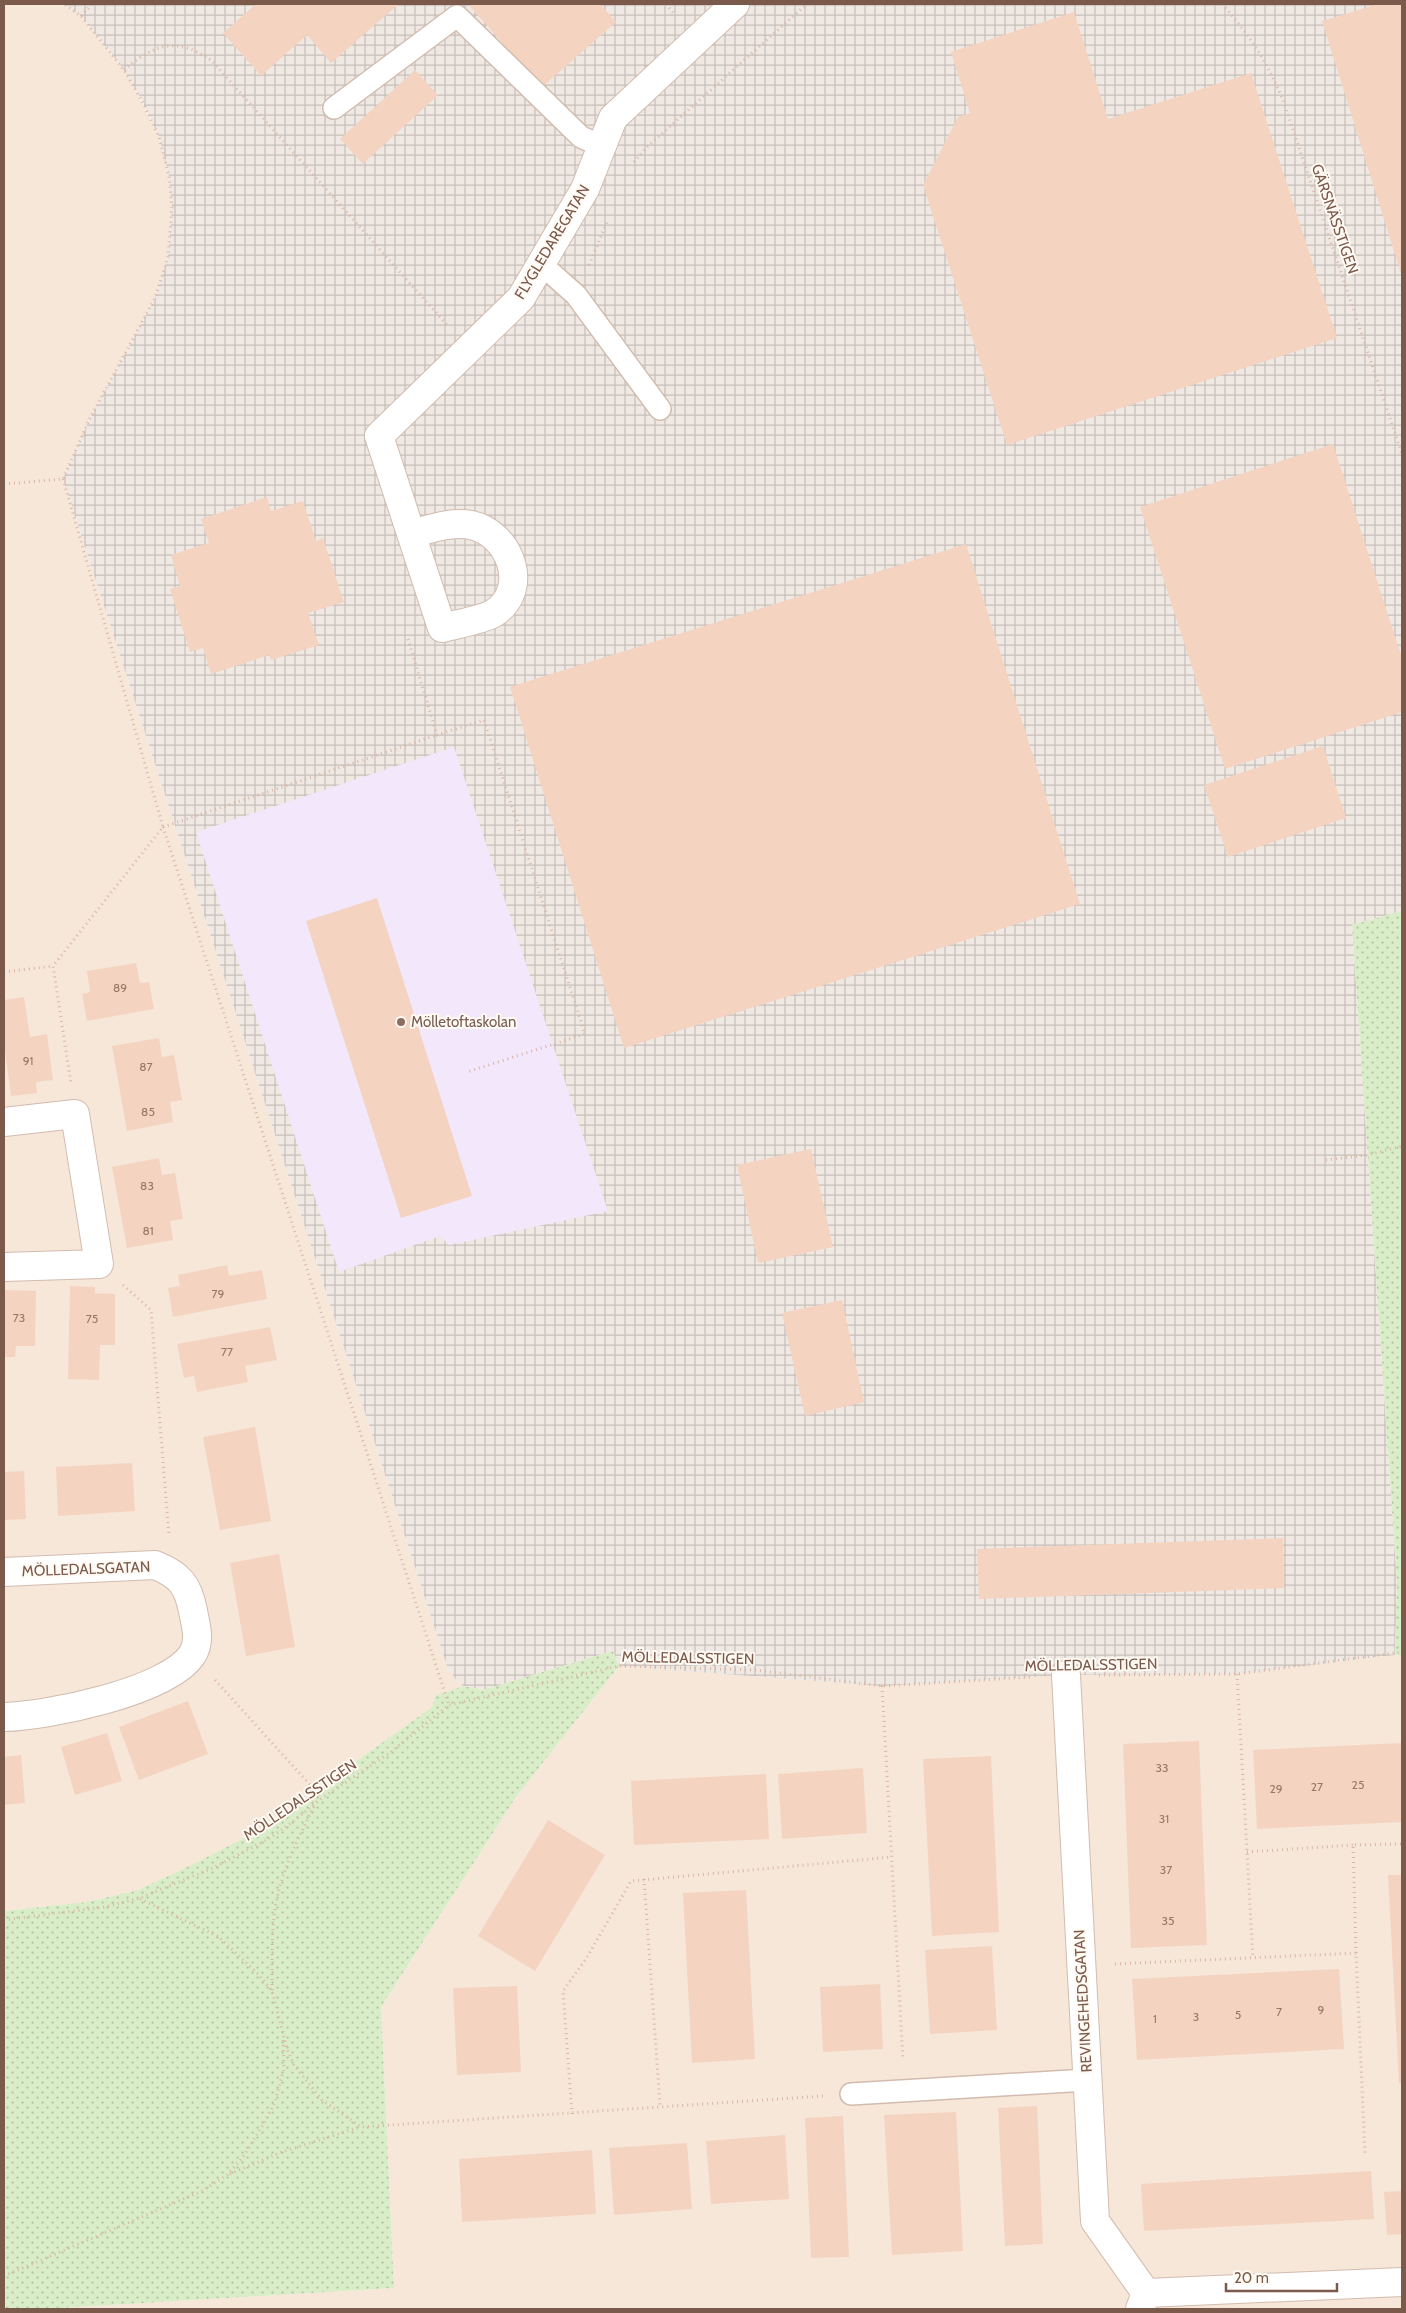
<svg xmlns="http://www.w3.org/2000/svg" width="1406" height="2313" font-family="Cabin,sans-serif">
  <defs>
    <pattern id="industrial-grid" width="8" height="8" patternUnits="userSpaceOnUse" patternTransform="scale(1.25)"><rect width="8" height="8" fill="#efe8e3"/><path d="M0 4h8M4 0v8" fill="none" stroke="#c7bfba"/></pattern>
    <pattern id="park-dots" width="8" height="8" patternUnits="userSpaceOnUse" patternTransform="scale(1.25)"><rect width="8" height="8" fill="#d9edc8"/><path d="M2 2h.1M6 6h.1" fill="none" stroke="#b5c3a4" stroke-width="1.8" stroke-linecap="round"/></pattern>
  </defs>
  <rect width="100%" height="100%" fill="#fef5eb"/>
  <path fill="#f6e7d9" d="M4,4H64L81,16L127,74L159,137L169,176L172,207L168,257L155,298L89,420L63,479L447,1666L456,1680L463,1686L435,1696L432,1707L306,1797L274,1823L181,1870L138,1890L87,1902L4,1911Z
    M1395,1655L1402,1656V2309H45L394,2288L381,2007L516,1797L619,1666L1066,1675L1237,1674Z"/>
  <path fill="url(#industrial-grid)" d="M64,4H1402V911L1352,925L1397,1582L1395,1655L1237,1674L1066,1675L882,1686L619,1666L613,1651L483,1690L463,1686L456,1680L447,1666L63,479L89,420L155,298L168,257L172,207L169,176L159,137L143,103L124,70L81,16Z"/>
  <path fill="#f2e7fb" d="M454,747L608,1211L449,1245L440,1236L339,1272L196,832Z"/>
  <path fill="url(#park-dots)" d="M1402,911V1656L1395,1655L1397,1582L1352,925Z
    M613,1651L619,1666L516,1797L381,2007L394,2288L45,2309H4V1911L87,1902L138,1890L181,1870L274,1823L306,1797L432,1707L435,1696L463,1686L483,1690Z"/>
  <path fill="#f5d3c1" d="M256,4H399L331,63L307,35L261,76L223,33Z
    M468,4H600L616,22L541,88Z
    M1372,4H1402V277L1322,21L1372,6Z
    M1074,12L1108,119L1251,73L1337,338L1007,445L923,185L958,117L970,113L951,52Z
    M415,70L438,95L363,164L340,139Z
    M1333,444L1402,658V712L1225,769L1140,507Z
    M267,497L271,511L303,501L316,541L323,538L344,602L308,613L319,645L271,660L269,655L211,674L203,648L190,652L170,589L180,586L171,555L209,543L201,519Z
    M966,544L1080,904L624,1048L510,687Z
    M1323,746L1346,818L1228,857L1204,785Z
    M377,898L472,1196L401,1218L306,921Z
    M136,963L140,983L149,982L154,1009L87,1021L82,994L90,992L87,971Z
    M24,997L30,1037L47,1034L53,1080L36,1082L37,1093L11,1096L4,1043V1000Z
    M159,1038L162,1057L174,1055L182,1100L170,1102L173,1122L127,1131L112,1046Z
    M811,1149L833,1247L758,1263L737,1165Z
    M159,1158L162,1175L175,1173L183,1219L170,1221L173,1240L127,1248L112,1167Z
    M227,1265L229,1276L262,1270L267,1299L173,1317L168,1288L180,1286L178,1275Z
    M70,1286L95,1287V1293L115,1294V1345H100L99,1380L68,1379Z
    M4,1290L36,1291L35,1346H16L15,1357H4Z
    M842,1300L864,1402L805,1416L782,1313Z
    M270,1327L277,1360L245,1366L248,1382L197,1392L194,1376L184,1378L177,1344Z
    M255,1427L271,1521L220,1530L203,1437Z
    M132,1463L135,1511L58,1516L56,1467Z
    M24,1471L26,1519L4,1520V1472Z
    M1283,1538L1284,1588L979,1599L977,1549Z
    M279,1554L295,1647L246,1656L230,1563Z
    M188,1701L208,1754L139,1780L119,1727Z
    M107,1733L122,1781L75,1795L61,1747Z
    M1199,1741L1207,1945L1131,1948L1123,1744Z
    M1402,1743V1822L1257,1829L1253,1750Z
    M21,1755L25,1803L4,1805V1757Z
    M991,1756L999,1932L932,1936L923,1759Z
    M863,1768L867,1833L782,1839L778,1774Z
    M766,1774L769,1839L634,1845L631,1781Z
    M548,1820L605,1855L535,1971L478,1936Z
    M1388,1875H1402V2083H1399Z
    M746,1890L755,2059L692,2063L683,1893Z
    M992,1946L997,2030L930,2034L925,1950Z
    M1339,1969L1344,2049L1137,2060L1132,1979Z
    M880,1984L883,2049L823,2052L820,1987Z
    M517,1986L521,2072L457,2075L453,1988Z
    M1037,2106L1043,2244L1005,2246L998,2108Z
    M956,2112L963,2251L892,2255L884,2115Z
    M843,2116L849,2257L811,2258L805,2118Z
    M785,2135L789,2199L711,2204L706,2141Z
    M687,2143L692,2209L614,2215L609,2148Z
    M592,2150L596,2214L462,2222L459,2159Z
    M1371,2171L1374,2219L1144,2231L1141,2184Z
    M1402,2191V2234L1387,2235L1384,2192Z"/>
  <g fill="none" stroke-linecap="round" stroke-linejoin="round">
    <g stroke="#d2bcaf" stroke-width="24">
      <path id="service" d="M334,108L457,16L581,137L602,146
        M541,264L576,295L660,409
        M851,2094L1087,2080"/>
    </g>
    <g stroke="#d2bcaf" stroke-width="30">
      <path id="minor" d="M411,534C430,529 452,521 471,525C510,533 531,589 494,613C483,620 456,624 442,628L379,436L521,298L585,189L613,118L735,4
        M4,1122L75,1114L99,1264L4,1267
        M4,1572L155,1565C180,1575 188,1585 193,1611C196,1627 201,1641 192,1655C167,1692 47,1716 4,1717
        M1066,1675L1095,2221L1146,2293L1140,2309
        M1146,2293L1402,2282"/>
    </g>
    <path stroke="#dbb6a3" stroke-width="3" stroke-dasharray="1 4" stroke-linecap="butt" d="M666,4L675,15
      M1222,4C1249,34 1267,62 1283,100L1402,454
      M81,16L92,4
      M124,70C154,44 177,36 212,61L447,325
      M634,162L647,147L807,4
      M589,265L607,222
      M63,479L163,827L53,966L71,1083
      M4,484L63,479L89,420L155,298L168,257L172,207L169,176L159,137L143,103L124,70L81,16L64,4
      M408,639L437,735L484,720L585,1034L467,1072
      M163,827L449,1705
      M163,827L437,735
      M4,972L53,966
      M1326,1160L1367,1155L1402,1146
      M123,1285L151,1310L169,1536
      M1237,1674L1253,1958
      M1099,1675L1237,1674L1402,1652
      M215,1680L322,1798
      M882,1686L903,2060
      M1247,1852L1353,1845
      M644,1879L660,2105
      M140,1899L219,1937L259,1975L272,1991L287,2049L294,2065L322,2100L361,2127L823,2096
      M4,1920L105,1907L140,1898L213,1868L270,1838L291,1823L322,1798L391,1752L449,1705L619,1666L755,1670L882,1686L1032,1677
      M1356,1953L1353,1845L1402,1844
      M1115,1964L1356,1953L1365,2154
      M272,1990C272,1959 271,1928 277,1898C284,1866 300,1835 314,1806
      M572,2114L563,1991L586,1959L631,1881L892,1857
      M230,2174L282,2152L360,2127
      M4,2276L202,2191L227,2175L243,2157L264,2123L275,2102L284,2068L283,2039"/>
    <use href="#service" stroke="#fff" stroke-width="21"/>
    <use href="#minor" stroke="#fff" stroke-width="28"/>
  </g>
  <circle fill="#8d6e63" stroke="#fffaf3" stroke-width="2" cx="401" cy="1022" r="5"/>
  <g text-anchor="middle" stroke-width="4" stroke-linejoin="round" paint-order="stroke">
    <g font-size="12" fill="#9a7868">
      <text x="120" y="992">89</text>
      <text x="28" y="1065">91</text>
      <text x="146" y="1071">87</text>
      <text x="148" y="1116">85</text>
      <text x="147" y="1190">83</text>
      <text x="148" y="1235">81</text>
      <text x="218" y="1298">79</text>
      <text x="19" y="1322">73</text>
      <text x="92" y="1323">75</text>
      <text x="227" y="1356">77</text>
      <text x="1162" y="1772">33</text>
      <text x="1358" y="1789">25</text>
      <text x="1317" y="1791">27</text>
      <text x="1276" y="1793">29</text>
      <text x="1164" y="1823">31</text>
      <text x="1166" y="1874">37</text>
      <text x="1168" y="1925">35</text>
      <text x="1321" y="2014">9</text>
      <text x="1279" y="2016">7</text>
      <text x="1238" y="2019">5</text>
      <text x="1196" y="2021">3</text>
      <text x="1155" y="2023">1</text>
    </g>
    <g font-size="15" fill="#7c5a4b" stroke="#fffaf3">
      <text transform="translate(1335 219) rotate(71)" y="5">GÄRSNÄSSTIGEN</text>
      <text transform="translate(552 242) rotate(-59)" y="5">FLYGLEDAREGATAN</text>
      <text transform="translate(86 1569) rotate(-2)" y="5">MÖLLEDALSGATAN</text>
      <text transform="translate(688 1658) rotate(1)" y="5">MÖLLEDALSSTIGEN</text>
      <text transform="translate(1091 1665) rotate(-1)" y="5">MÖLLEDALSSTIGEN</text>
      <text transform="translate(300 1800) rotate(-34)" y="5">MÖLLEDALSSTIGEN</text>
      <text transform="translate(1083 2001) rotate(-93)" y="5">REVINGEHEDSGATAN</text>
    </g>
    <g font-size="15" fill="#785e54" stroke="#fffaf3" text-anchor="start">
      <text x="411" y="1027">Mölletoftaskolan</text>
    </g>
  </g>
  <rect width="1406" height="2313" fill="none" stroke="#7c5a4b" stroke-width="10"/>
  <path d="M1226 2283v8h111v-8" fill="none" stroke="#7c5a4b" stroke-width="2.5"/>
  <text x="1234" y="2283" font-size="15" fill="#7c5a4b" stroke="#fffaf3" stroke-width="4" paint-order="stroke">20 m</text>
</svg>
